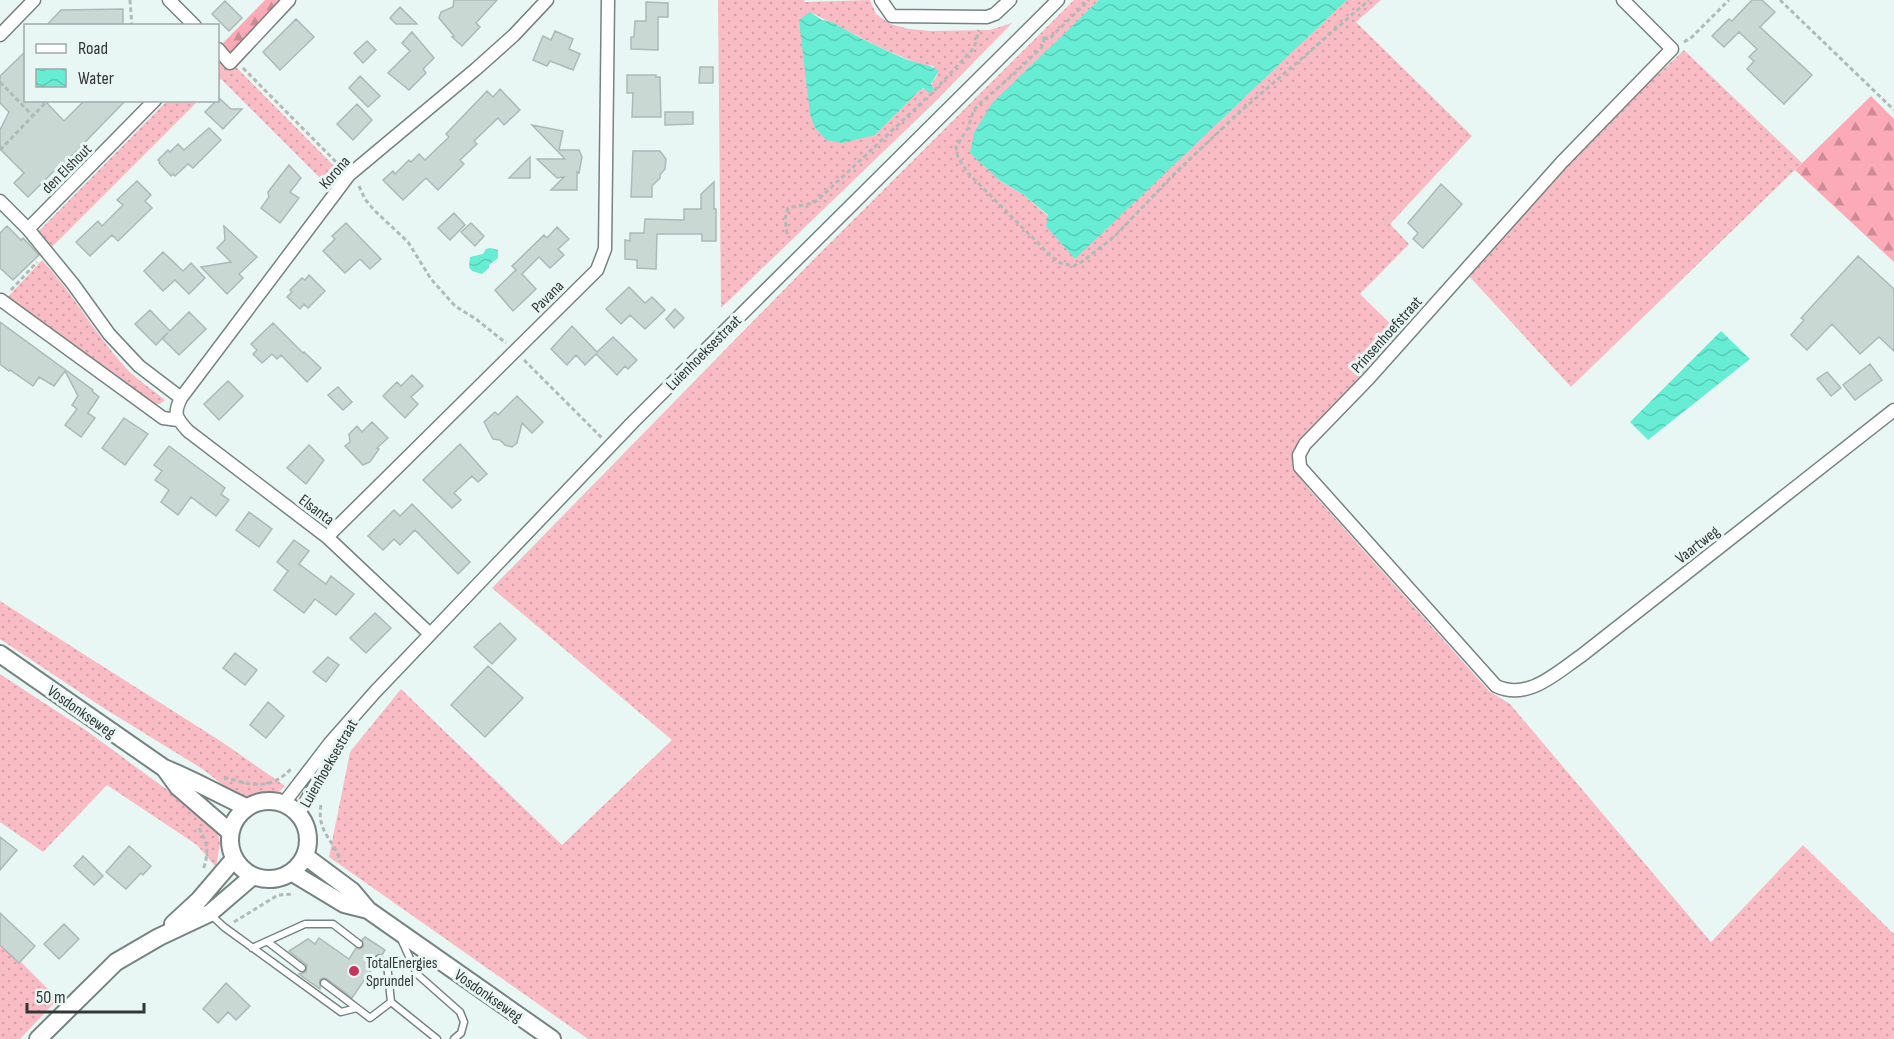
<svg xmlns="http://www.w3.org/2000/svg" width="1894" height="1039" font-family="'Sofia Sans Condensed',sans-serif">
  <defs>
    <pattern id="grass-dots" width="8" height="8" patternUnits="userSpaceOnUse" patternTransform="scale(1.5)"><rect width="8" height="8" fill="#f9bcc5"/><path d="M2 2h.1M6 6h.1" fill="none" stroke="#d6a2aa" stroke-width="1.8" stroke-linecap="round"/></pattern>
    <pattern id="forest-firs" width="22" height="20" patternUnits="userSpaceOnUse" patternTransform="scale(1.5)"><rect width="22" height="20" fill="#fdaab7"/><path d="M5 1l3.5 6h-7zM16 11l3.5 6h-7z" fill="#cd8b96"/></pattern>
    <pattern id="water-waves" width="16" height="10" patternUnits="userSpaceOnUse" patternTransform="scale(1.5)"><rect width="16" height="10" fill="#66edd4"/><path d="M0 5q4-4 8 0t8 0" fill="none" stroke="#59ccb7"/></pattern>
  </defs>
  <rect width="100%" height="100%" fill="#e9f7f4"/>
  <path fill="url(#grass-dots)" fill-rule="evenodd" d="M718,0H804L805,2L870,0L876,14L890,24L909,29L931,31L990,30L1012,23L936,101L721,308ZM810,12L879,47L921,65L933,66L938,74L931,85L919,91L875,135Z
    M1074,0H1099L993,103L999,180L1024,195L1048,216L1075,258L1347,0H1381L1356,22L1472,136L1390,224L1409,244L1360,294L1402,335L1294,452L1292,467L1308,488L1489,691L1510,704L1711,942L1803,845L1894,934V1039H588L329,857L350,752L401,689L562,845L672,740L492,588L815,258Z
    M1684,50L1802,163L1571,387L1468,275L1538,195L1635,96Z
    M218,58L229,70L234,65L339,171L327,185L221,79L218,82Z
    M167,101H198L51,248L38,232Z
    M42,260C73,293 94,333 125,367C136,379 152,389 165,400L160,404H153L8,297Z
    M0,601L222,742L285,786L278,793L239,798L204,770L102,707L0,639Z
    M0,674L87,731L185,803L216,822L220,844L216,867L197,845L107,785L43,852L0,822Z
    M0,941L58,999L20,1039H0Z"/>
  <path fill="url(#forest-firs)" d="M265,0H281L232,53L222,44Z
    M1871,96L1894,119V262L1795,170Z"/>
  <path fill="url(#water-waves)" d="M1099,0H1347L1075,259L1046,226L1048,215L1024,195L999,180L970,153L974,133L992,103Z
    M810,12L822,20L832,22C857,37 882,49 908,60C919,64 930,64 939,71L931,84L934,90L929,93L924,88L919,91L875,135L842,143L826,140L814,126L810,114L799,20Z
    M490,248L498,250V258L489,265V268L482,274L472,271L469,267L470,257L483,254L486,249Z
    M1721,331L1750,359L1648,440L1630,422Z"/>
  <path fill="#cad8d4" stroke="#acb9b6" stroke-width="1.5" d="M454,0H497L476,23L480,27L462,46L452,37L454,36L439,18L441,12L453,7Z
    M1752,0H1762L1775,12L1760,27L1812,75L1784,104L1747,69L1754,61L1749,57L1757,49L1739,32L1724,47L1712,36L1729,19L1732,21Z
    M225,1L242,18L229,31L212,14Z
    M646,2L668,3V17H658V50L631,49V37H634L635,21H646Z
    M400,7L417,24H396L390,18Z
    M123,9V26H46L61,10Z
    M296,19L314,37L280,70L263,52Z
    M555,31L573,39L569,49L580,54L573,70L550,61L547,66L533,60L543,36L551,40Z
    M412,32L434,58L423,69L426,73L409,90L388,73L410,51L402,43Z
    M367,41L376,50L363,63L354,53Z
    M26,51V100H44L64,121L85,100H126L56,172L55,170L28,197L14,183L24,173L0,149V130L9,112L0,103V76Z
    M700,67H713V83H699Z
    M627,75H656V77H660L661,117H632L633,93H627Z
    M360,76L380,96L368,107L349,88Z
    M500,89L520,110L504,125L498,118L474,141L477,144L460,160L464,164L438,190L426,178L403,200L383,180L393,171L395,174L409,160L411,162L419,154L425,160L449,137L446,134L487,91L493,97Z
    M219,98L231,109H242L223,129L205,112Z
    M357,104L372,120L353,140L337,124Z
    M665,112H693V124L665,125Z
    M532,125L563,131L559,150H579L582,157L579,173L577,172V190H551L564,177L557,178L537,159H565Z
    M209,128L221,140L193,168L188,164L175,176L173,174L171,176L159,163L160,162L158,160L168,150L170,152L178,144L184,150Z
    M633,151H660L666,159L665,169L660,175V178L652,186V197H631Z
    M530,157V178H509Z
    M289,165L301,178L290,192L299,198L280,223L261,208L269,197L268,192Z
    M137,181L151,195L145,201L152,208L118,241L112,235L90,256L76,242L98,221L102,226L123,205L117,200Z
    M714,182V209H716V241H702V234H657L656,269L637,268V260L625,259V240L630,241V233H644L645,219L684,220V209H701V194Z
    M1441,184L1462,204L1423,248L1413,239L1418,233L1408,223Z
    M454,213L465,225L450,240L438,228Z
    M346,223L381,259L370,269L360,259L345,273L323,251L335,239L332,236Z
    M471,223L484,236L475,246L461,232Z
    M7,226L21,240L23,238L39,255L13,280L0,268V233Z
    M224,226L257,257L239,274L243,278L227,294L201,267L231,262L217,248L225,240Z
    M557,227L569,239L558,249L564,255L550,268L539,257L522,274L536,289L513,311L495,290L516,270L512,266L544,235L547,238Z
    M163,252L183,271L191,263L205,278L189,294L175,280L163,291L144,271Z
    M1858,256L1894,289V351L1879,337L1860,354L1832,324L1807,350L1791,335L1804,320L1801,318Z
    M309,275L325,291L308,308L304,304L300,309L287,297L292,292L290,290L302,278L305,280Z
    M629,287L645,303L652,297L665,310L645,329L630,315L621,324L606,309Z
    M675,309L684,318L674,328L666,319Z
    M150,310L170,331L189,312L206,329L179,355L162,338L168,333L156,345L135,324Z
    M0,322L93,390L92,391L99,397L88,413L95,418L81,437L65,425L77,409L72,405L78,396L65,371L54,386L39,377L33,386L10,370L9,371L0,364Z
    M273,323L303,353L304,352L321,368L307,382L281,355L277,359L272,354L262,363L253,354L257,350L251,344Z
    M572,326L597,352L613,337L637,360L628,369L625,366L617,375L596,354L585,365L576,355L567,365L551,349Z
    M1870,364L1882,380L1855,400L1843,385Z
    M1827,372L1841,388L1831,396L1817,379Z
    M412,375L423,386L411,397L418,404L405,418L383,396L397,382L401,386Z
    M228,381L243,396L219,420L204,404Z
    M338,387L352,402L343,410L328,395Z
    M517,396L543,422L532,433L522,423L517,443L512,447L505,445L500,440L493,439L484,422L495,412L498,415Z
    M124,418L148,434L125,465L102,448Z
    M372,422L388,438L377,448L379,449L370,462L363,465L345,446L350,442L349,434L357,426L362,432Z
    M460,444L487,474L478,482L472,476L454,493L461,500L452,508L423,480Z
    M309,445L324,460L306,484L287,468Z
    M169,446L225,488L221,494L229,500L216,516L191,497L178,515L161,502L169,490L155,480L162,471L154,465Z
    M412,504L470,562L458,574L415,530L400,545L394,539L383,550L368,536L394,510L400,516Z
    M249,512L272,529L259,547L236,530Z
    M294,540L309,551L299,564L326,584L331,576L354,594L336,615L315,599L304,613L274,590L288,571L277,562Z
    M375,613L391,628L366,653L350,638Z
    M500,623L516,639L492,664L474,647Z
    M235,653L257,670L245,685L223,668Z
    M328,657L339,665L326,682L313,672Z
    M488,666L523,698L485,737L451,705Z
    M268,702L284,716L266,738L250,725Z
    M0,837L17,850L0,870Z
    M129,846L151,866L143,875L141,873L126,889L106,872Z
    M83,856L103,876L94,885L74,866Z
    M0,913L35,946L19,963L0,945Z
    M64,924L79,939L59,959L44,944Z
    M365,937L385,950L382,955L375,956L374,959L376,963L352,998L327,979L323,978L320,980V989L299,974L306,972L307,965L289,951L308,939L315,944L319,938L349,959L356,948L360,949L363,947L362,940Z
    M226,983L250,1006L236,1020L228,1012L218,1023L203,1009Z"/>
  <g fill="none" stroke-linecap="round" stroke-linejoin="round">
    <g stroke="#768380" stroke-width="9">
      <path id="lane" d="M211,915L224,927L341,1012L357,1008L370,1018L391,1002
        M401,939L417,974L460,1012L464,1022L461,1033L454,1039
        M268,942L302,968
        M252,948L305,924H333L359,944
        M379,959L387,964L391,1002L437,1039
        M324,983L357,1008"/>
    </g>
    <g stroke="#768380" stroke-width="15">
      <path id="street" d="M169,0L195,26
        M881,0L892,16L987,17L995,14L1010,0
        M1623,0L1672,49L1562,162L1369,378L1305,444L1299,455L1300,467L1496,686C1528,701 1556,673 1581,656L1894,410
        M0,35L34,0
        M218,49L230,63L289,0
        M0,201L28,229L155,100
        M28,229L73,284L109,334L139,366L181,398
        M1,300L163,418L178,420
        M327,537L597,270L605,249L608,0
        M430,634L327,537L188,431C176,418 173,414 181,398L349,175L476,69L514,35L547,0
        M284,803L330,743L375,692L634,421L1058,0
        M299,813L347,732"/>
    </g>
    <g stroke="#768380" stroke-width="20">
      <path id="secondary" d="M0,654L164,768C192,779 218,794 246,807
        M165,769L178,787L230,832
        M230 840a39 39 0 1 1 78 0a39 39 0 1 1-78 0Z
        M305,856L352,891L368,910L552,1039
        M291,872L344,904L368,910
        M173,924L199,900L234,859
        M38,1039L116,962L159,937L210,913L253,876"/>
    </g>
    <path stroke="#b0bbb8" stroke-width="3" stroke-dasharray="4.5 3" stroke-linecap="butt" d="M130,0L132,26
      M1780,0L1894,110
      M1043,38L1044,42L1042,47L1016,72L978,105L973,112L968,128L956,147L958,158L969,174L1051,256L1060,263L1074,266L1083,261L1115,236L1178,170L1241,111L1369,0
      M1043,38H1050L1089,0
      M1684,42L1692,37L1729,0
      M243,68L340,166
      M0,82L33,116
      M0,150L48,100
      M359,186L365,199L374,210L408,242L431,279L455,306L476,319L506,343
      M787,234L785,219L788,208C801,204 811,207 821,197L932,93L974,48L979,30
      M11,290L37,262
      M524,360L602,438
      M224,779L227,778C254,786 271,790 292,768
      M321,805C316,833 336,841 340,862
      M199,828C208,843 209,853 203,870
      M234,922L278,895L294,894"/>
    <use href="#lane" stroke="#fff" stroke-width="6"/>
    <use href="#street" stroke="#fff" stroke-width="12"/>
    <use href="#secondary" stroke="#fff" stroke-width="16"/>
  </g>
  <circle fill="#c5365e" stroke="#e9f7f4" stroke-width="2" cx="354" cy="971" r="6"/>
  <g text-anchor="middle" stroke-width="6" stroke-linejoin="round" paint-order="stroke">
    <g font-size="16" fill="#323736" stroke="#e9f7f4">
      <text transform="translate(66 168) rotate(-45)" y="6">den Elshout</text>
      <text transform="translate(334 172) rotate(-49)" y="6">Korona</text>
      <text transform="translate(547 296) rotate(-45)" y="6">Pavana</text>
      <text transform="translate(1386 334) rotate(-48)" y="6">Prinsenhoefstraat</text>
      <text transform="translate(703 352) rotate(-45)" y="6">Luienhoeksestraat</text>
      <text transform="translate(317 509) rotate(37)" y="6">Elsanta</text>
      <text transform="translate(1697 544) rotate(-38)" y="6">Vaartweg</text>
      <text transform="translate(82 711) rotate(35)" y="6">Vosdonkseweg</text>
      <text transform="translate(328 763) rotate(-60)" y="6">Luienhoeksestraat</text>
      <text transform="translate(489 995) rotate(35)" y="6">Vosdonkseweg</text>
    </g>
    <g font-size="16" fill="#323736" stroke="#e9f7f4" text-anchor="start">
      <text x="366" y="968">TotalEnergies<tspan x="366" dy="18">Sprundel</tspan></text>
    </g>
  </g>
  <rect x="24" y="24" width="195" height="78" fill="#e9f7f4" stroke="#a0aaa8" stroke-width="1.5"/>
  <rect x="36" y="44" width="30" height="9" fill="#ffffff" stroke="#a0aaa8" stroke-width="1.5"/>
  <text x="78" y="54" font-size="18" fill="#323736">Road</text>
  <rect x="36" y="69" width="30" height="18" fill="url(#water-waves)" stroke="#a0aaa8" stroke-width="1.5"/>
  <text x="78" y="84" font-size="18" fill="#323736">Water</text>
  <path d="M27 1003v9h117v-9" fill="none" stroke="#323736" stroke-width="3"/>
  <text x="36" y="1003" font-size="18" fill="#323736" stroke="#e9f7f4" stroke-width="4.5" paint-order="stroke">50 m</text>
</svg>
